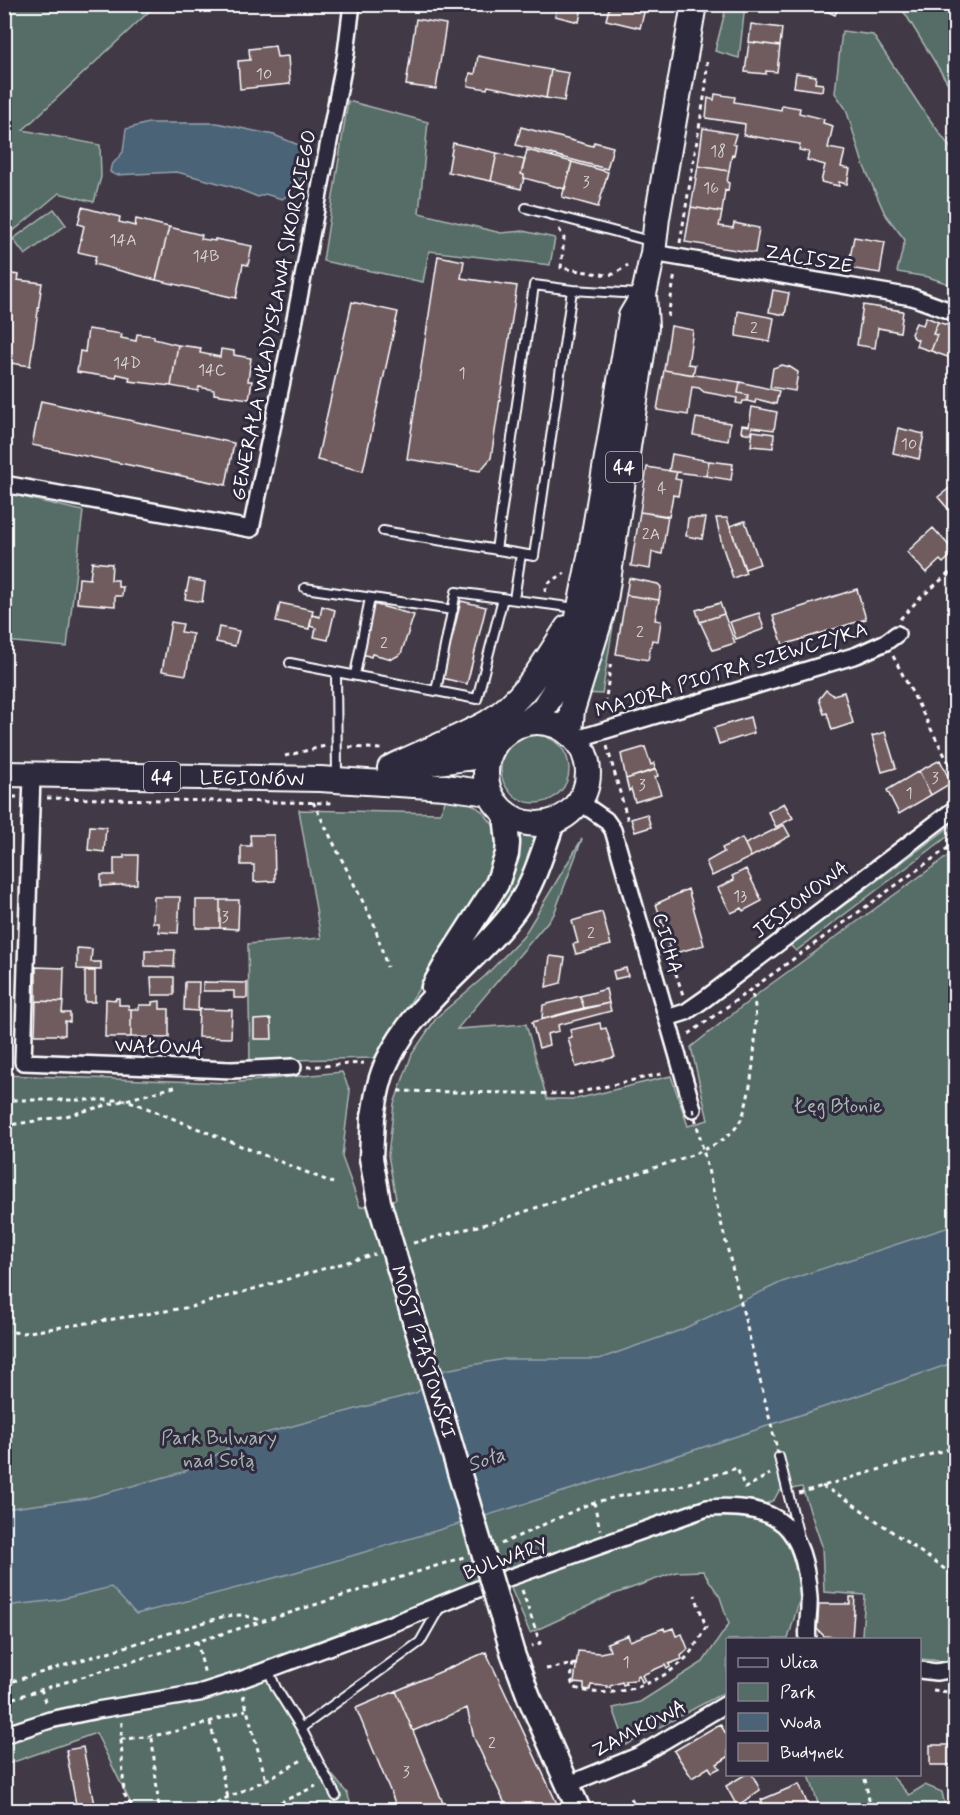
<svg xmlns="http://www.w3.org/2000/svg" width="960" height="1815" font-family="Mynerve,sans-serif">
  <rect width="100%" height="100%" fill="#423947"/>
  <filter id="ink" filterUnits="userSpaceOnUse"><feTurbulence type="fractalNoise" baseFrequency=".0167" numOctaves="2"/><feDisplacementMap in="SourceGraphic" scale="12" xChannelSelector="R" yChannelSelector="G"/><feConvolveMatrix kernelMatrix="1 2 1 2 8 2 1 2 1" color-interpolation-filters="sRGB"/></filter>
  <g filter="url(#ink)">
    <path fill="#566c66" stroke="#aab6b2" stroke-width="1.5" d="M5,4L156,5L23,130L100,145L101,177L94,202L59,193L5,238Z
      M727,4L745,5L739,58L715,51Z
      M898,5H955V95L906,15Z
      M842,31L873,35L920,106L955,154V286L928,277L897,272L905,240L885,214L863,164L846,109L835,93Z
      M348,101L428,122L419,213L501,233L523,231L555,238L550,265L429,251L423,282L323,261Z
      M54,209L66,225L25,255L13,239Z
      M5,493L83,511L67,647L5,641Z
      M621,576L602,694L584,693L615,580Z
      M501 769a34 34 0 1 1 68 0a34 34 0 1 1-68 0Z
      M447,797L465,799L483,812L494,826L499,850L492,876L374,1058L250,1061L248,944L321,938L299,810L440,813Z
      M955,823V831L796,951L790,945Z
      M516,833L543,835L525,881L460,963Z
      M582,839L554,914L457,1029L526,1024L547,1099H576L671,1076L688,1126L708,1120L691,1047L764,989L955,851V1659L943,1661L920,1659V1640L882,1639L862,1635L865,1595L824,1592L822,1546L802,1487L779,1491L774,1500L766,1504L754,1500L708,1499L268,1659V1669L315,1754L347,1793L353,1810H134L96,1733L5,1765L4,1075L229,1083L342,1072L350,1091L342,1157L360,1207L396,1199L388,1155L394,1104L412,1054L437,1017L485,976L523,937Z
      M712,1516L758,1519L779,1532L793,1551L801,1595L788,1639L728,1640L727,1691L626,1745L613,1708L640,1702L703,1662L729,1624L720,1597L703,1571L676,1572L612,1595L530,1633L510,1586Z
      M809,1775H891L909,1795L925,1785L942,1792L946,1810H869L867,1806L852,1810H820Z"/>
    <path fill="#4c6377" stroke="#94a1ad" stroke-width="1.5" d="M148,123H217L274,135L306,148L301,181L294,178L288,195L282,199L265,194L258,197L233,187L177,172L115,175L110,172L111,166L123,152L126,129Z
      M955,1225V1362C747,1435 537,1502 324,1564C262,1582 199,1598 136,1614L111,1587L58,1600L5,1606L4,1509L88,1498L183,1472L251,1437L416,1393L445,1370L504,1359H599L681,1330L782,1282Z"/>
    <path fill="#705b5f" stroke="#fff" stroke-width="1.5" d="M558,4L582,7L579,22L555,16Z
      M610,4H625L645,9L640,28L606,20Z
      M822,4H840L835,15L820,8Z
      M416,19L446,24L436,89L406,85Z
      M751,24L782,28L780,46L749,42Z
      M749,42L780,46L777,72L766,71V74L745,72Z
      M275,46L277,57L288,56L290,84L240,89L238,61L250,60L249,49Z
      M478,56L551,70L546,98L488,86L487,89L468,86L470,73L475,74Z
      M551,70L569,73L564,101L546,98Z
      M796,73L816,76L815,83L823,84L822,91L794,87Z
      M715,94L735,97L734,102L781,110L782,105L800,108L799,113L824,119L823,123L833,126L828,148L845,151L841,167L850,169L847,184L839,182V186L821,182L825,165L807,160L809,152L799,150L800,144L744,135L745,124L706,118L708,98L714,100Z
      M521,127L593,146L594,142L613,147L607,169L516,145Z
      M703,128L736,134L733,144L736,145L734,155L732,154L729,171L698,166Z
      M453,143L497,153L491,181L448,172Z
      M527,150L572,162L565,189L524,178V175L521,174Z
      M497,153L525,160L521,174L524,175V178L521,189L491,181Z
      M572,162L608,172L598,207L562,197Z
      M698,166L729,171L727,182L729,183L728,191L725,190L722,212L691,207Z
      M82,207L120,217L119,222L135,226L136,219L169,227L156,280L94,264L96,256L78,252L84,226L78,224Z
      M691,207L722,212L719,226L733,228L734,223L759,228L755,253L685,242Z
      M169,227L202,235L201,239L215,241V239L252,246L248,265L243,264L236,298L156,280Z
      M854,237L885,242L880,273L848,268Z
      M438,256L464,261L461,278L517,286L491,458L480,471L407,459Z
      M4,273L19,275L18,280L42,283L30,366L4,362Z
      M773,290L789,293L785,315L769,312Z
      M352,302L398,312L363,471L317,460Z
      M863,305L903,311L900,332L878,328L875,348L857,345Z
      M738,311L774,318L770,342L736,336Z
      M926,317L938,322L933,334L937,335L931,351L916,346L918,340L914,338L911,334L916,323L923,325Z
      M938,322L956,328V360L931,351L937,335L933,334Z
      M671,326L693,330L688,364L695,365L693,375L664,370Z
      M88,329L122,334L121,338L136,341L137,334L154,336V339L178,345L171,386L129,381L130,377L117,374L116,378L77,372L80,351L85,352Z
      M178,345L201,348L200,353L220,357L221,349L234,351V355L251,358L248,381H252L249,399L214,394V390L199,387L198,391L171,386Z
      M782,365L790,367L798,372L795,391L770,387L773,368Z
      M664,370L740,382L738,393L748,395L747,401H743L742,404L736,403L737,398L704,392L699,388L692,387L688,415L657,410Z
      M740,382L779,391L776,404L756,399L755,403L747,401L748,395L738,393Z
      M41,401L234,443L226,485L32,445Z
      M752,407L777,412L774,430L752,427L751,434L741,432L742,425L749,426Z
      M696,418L730,423L728,441L693,435Z
      M898,428L924,434L919,459L893,453Z
      M753,431L774,434L773,448L751,446Z
      M672,454L709,461L706,476L669,471Z
      M709,461L733,464L731,480L706,476Z
      M647,467L677,472L675,479L681,480L678,496L673,495L669,517L640,512Z
      M956,483V518L938,497Z
      M640,512L668,516L662,554L652,552L650,569L631,566Z
      M688,518H706L702,539L686,536Z
      M716,518H727L746,573L733,578L722,545Z
      M745,521L760,564L745,569L730,526Z
      M933,528L955,552L943,563L940,560L926,573L907,552Z
      M92,562L112,564L111,580H118V587H123L122,596H115V606L77,603L79,578L90,579Z
      M629,578L658,584L661,587L659,600L626,595Z
      M189,579L205,582L202,602L185,599Z
      M857,589L866,619L783,645L773,616Z
      M626,595L659,600L655,620L661,621L658,641L652,640L648,660L616,654Z
      M461,601L486,607L467,684L442,678Z
      M280,603L313,610L309,629L276,622Z
      M720,603L724,614L700,622L696,610Z
      M373,604L414,615L401,654L392,659L372,654L371,657L360,653Z
      M322,606L335,610L328,640L314,637L316,628L310,626L312,615L320,617Z
      M759,613L764,629L736,639L730,622Z
      M724,614L735,643L713,650L700,622Z
      M171,622L183,624L181,632L193,634L186,675L162,671Z
      M219,627L239,631L235,646L216,642Z
      M826,690L833,695L844,692L853,723L832,730L827,713L824,714L819,699Z
      M4,700H10L8,731L4,730Z
      M750,717L754,733L719,744L714,728Z
      M885,732L896,768L882,772L872,736Z
      M645,747L651,765L654,763L655,770L626,779L621,754Z
      M940,760L951,783L931,795L919,771Z
      M656,769L658,776L655,777L661,794L635,802L631,789L629,791L626,779Z
      M919,771L931,795L899,814L887,790Z
      M784,803L793,818L776,827L768,812Z
      M647,814L651,827L635,832L631,819Z
      M784,825L790,836L751,857L745,844Z
      M90,826L106,827L104,852L88,850Z
      M250,835H274L275,881L254,882V865H241V846H251Z
      M742,838L751,857L712,876L706,862L724,852L722,848Z
      M124,855H138L137,884L101,886V875H114V858H124Z
      M746,869L762,901L743,911L742,908L731,913L718,888L734,880L732,876Z
      M688,889L704,945L672,954L664,932L667,931L665,926H663L656,904Z
      M154,897H180L178,933L159,932V923H153Z
      M196,900H220V928H196Z
      M220,900H239L238,929L220,928Z
      M602,912L611,945L576,954L573,944L578,943L572,921Z
      M77,948L92,949L91,962H101V970L77,969Z
      M145,950H175L174,967L145,966Z
      M550,956L565,958L561,983L546,987Z
      M36,967L64,968L63,1002L36,1001Z
      M626,968L628,976L615,979L613,971Z
      M85,971H95V1002H85Z
      M151,977H174V995H152Z
      M185,982H199L198,1011L184,1010Z
      M203,982L247,983V998H234V991H203Z
      M606,989L609,1003L584,1008L580,996Z
      M580,996L584,1008L542,1019L543,1005Z
      M116,998H119V1005H128L129,1009H131V1037H105L106,999L116,1000Z
      M36,1001L63,1002L62,1013H70V1022L65,1021V1035H35Z
      M160,1001V1009H169V1038L131,1037V1009H139V1005H152V1002Z
      M609,1003L611,1011L558,1025L559,1031L547,1034L549,1045L539,1048L532,1022Z
      M199,1009L232,1010L231,1038L198,1037Z
      M271,1019L272,1039H254V1020Z
      M600,1023L601,1029L606,1028L615,1057L576,1067L568,1038L572,1037L570,1030Z
      M850,1597H855L852,1638L824,1636L817,1629L819,1604H850Z
      M664,1628L665,1631L673,1628L676,1636L682,1634L688,1649L681,1656L682,1659L669,1664L670,1667L667,1669L665,1665L642,1675L645,1681L642,1682L639,1675L637,1676L636,1680L625,1681L626,1684L623,1685L622,1682L610,1686V1688H607V1686L591,1685L590,1690L584,1689V1684L574,1683L578,1651L600,1653L610,1651L607,1643L628,1635L630,1641Z
      M486,1652L560,1810H508L474,1738L467,1708L413,1731L396,1691Z
      M396,1691L413,1731L446,1810H398L356,1708Z
      M720,1724L728,1737V1757L717,1764L720,1768L712,1772L709,1767L692,1778L674,1751Z
      M930,1745H956V1765H930Z
      M83,1747L95,1810H77L66,1750Z
      M746,1774H752L760,1790L737,1806L726,1786Z
      M799,1784L810,1810H765L761,1800Z"/>
    <g fill="none" stroke-linecap="round" stroke-linejoin="round">
      <g stroke="#fff" stroke-width="12">
        <path id="lane" d="M526,208L650,241
          M383,531L534,556L572,290
          M496,550L534,285L572,290L640,294
          M305,588L453,610
          M514,599L521,554
          M290,663L336,672
          M355,675L370,598
          M436,691L477,699L503,598
          M337,776L336,672L436,691L456,592L576,608
          M779,1457L799,1537
          M268,1669L276,1688L301,1728L336,1796
          M301,1728L420,1642L440,1607"/>
      </g>
      <g stroke="#fff" stroke-width="20">
        <path id="street" d="M653,253L912,297L956,313
          M4,484L251,529L294,324L346,53L352,4
          M579,743L583,737L857,655L886,642L897,634
          M32,775L23,1062L232,1070L293,1067
          M580,802L606,820L613,830L693,1109
          M667,1018L686,1012L706,998L956,808
          M920,1670L936,1672L956,1669
          M4,1735L50,1720L97,1710L199,1693L240,1680L407,1618L488,1585L707,1508C780,1503 804,1526 809,1598C810,1612 806,1626 808,1640
          M567,1785L640,1755L728,1703"/>
      </g>
      <g stroke="#fff" stroke-width="27">
        <path id="secondary" d="M433,987L448,960L497,884L507,854L508,843L505,814
          M373,1117C376,1097 379,1078 388,1060C417,1000 476,963 515,910C534,884 542,853 553,823
          M513,1654L529,1697L579,1810"/>
      </g>
      <g stroke="#fff" stroke-width="28">
        <path id="primary" d="M486 773a51 51 0 1 1 102 0a51 51 0 1 1-102 0Z
          M527,722L543,709L555,690L574,637L590,557L631,316L644,294
          M570,733L572,710L604,607L646,327L644,294L653,253L657,218L694,4
          M409,766L473,757L493,746
          M390,768C422,752 456,740 487,723C523,702 545,662 567,628
          M4,774L320,779L445,787L489,793"/>
      </g>
      <path stroke="#fff" stroke-width="3" stroke-dasharray="4.5 4.5" stroke-linecap="butt" d="M945,4L956,22
        M559,229L564,238L561,268L607,275L614,274L628,265
        M680,243L706,86L707,62
        M668,317L675,273
        M545,592L547,584L565,573
        M900,619L918,600L956,567
        M893,656L956,777
        M604,713L611,660
        M607,746L628,821
        M349,747L382,749
        M285,756L325,746
        M4,797H17
        M47,798L335,803
        M313,802L374,924L387,967
        M656,913L683,995
        M689,1034L956,842
        M307,1067L364,1063
        M398,1091L572,1094L665,1073
        M4,1100H127L333,1183
        M4,1126L66,1116L178,1086
        M413,1243L497,1221L689,1156C707,1148 728,1141 739,1123C751,1106 758,1030 755,1008C755,1002 752,995 751,989
        M4,1331L23,1333L191,1307L375,1254
        M822,1486L846,1499L956,1577
        M799,1493L956,1447
        M594,1502L600,1530
        M501,1544L591,1503L621,1496L676,1487L737,1468L745,1488L770,1474
        M522,1590L540,1643L532,1646
        M197,1641L205,1675
        M573,1663L571,1680L573,1687C608,1702 660,1685 686,1658C694,1649 700,1637 706,1627L695,1595
        M546,1669L576,1664
        M4,1684L225,1616L242,1615L261,1620
        M41,1689L46,1705
        M933,1690L956,1693
        M243,1695L266,1780
        M4,1701L280,1616L464,1557
        M122,1722L121,1739L124,1794L134,1810
        M210,1722L228,1798
        M152,1738L159,1810
        M121,1739C166,1737 203,1724 246,1710
        M631,1798L638,1810
        M200,1810L266,1780L302,1760
        M264,1810L316,1786
        M731,1810L742,1806
        M857,1810L870,1805L864,1774"/>
      <use href="#lane" stroke="#2f2a3d" stroke-width="8"/>
      <use href="#street" stroke="#2f2a3d" stroke-width="15"/>
      <use href="#secondary" stroke="#2f2a3d" stroke-width="22"/>
      <use href="#primary" stroke="#2f2a3d" stroke-width="24"/>
      <g stroke="#fff" stroke-width="27" stroke-linecap="butt">
        <path id="secondary-bridge" d="M373,1117L371,1158L379,1202L513,1654"/>
      </g>
      <path stroke="#fff" stroke-width="3" stroke-dasharray="4.5 4.5" stroke-linecap="butt" d="M693,1109L779,1457"/>
      <use href="#secondary-bridge" stroke="#2f2a3d" stroke-width="22"/>
    </g>
  </g>
  <g text-anchor="middle" stroke-width="6" stroke-linejoin="round" paint-order="stroke">
    <g font-size="16" fill="#dbd6d7">
      <text x="264" y="79">10</text>
      <text x="718" y="156">18</text>
      <text x="586" y="187">3</text>
      <text x="711" y="193">16</text>
      <text x="123" y="245">14A</text>
      <text x="206" y="261">14B</text>
      <text x="754" y="333">2</text>
      <text x="127" y="368">14D</text>
      <text x="212" y="375">14C</text>
      <text x="462" y="378">1</text>
      <text x="909" y="449">10</text>
      <text x="662" y="493">4</text>
      <text x="651" y="539">2A</text>
      <text x="640" y="637">2</text>
      <text x="384" y="648">2</text>
      <text x="935" y="783">3</text>
      <text x="642" y="790">3</text>
      <text x="909" y="798">1</text>
      <text x="740" y="901">13</text>
      <text x="225" y="922">3</text>
      <text x="591" y="938">2</text>
      <text x="626" y="1667">1</text>
      <text x="492" y="1748">2</text>
      <text x="406" y="1777">3</text>
    </g>
    <g fill="#2f2a3d" stroke="#c1bfc5" stroke-width="1.5">
      <rect x="606" y="452" width="36" height="30" rx="4.5"/>
      <rect x="144" y="762" width="36" height="30" rx="4.5"/>
    </g>
    <g font-size="18" font-weight="bold" fill="#fff">
      <text x="624" y="473">44</text>
      <text x="162" y="783">44</text>
    </g>
    <g font-size="20" fill="#fff" stroke="#2f2a3d">
      <text transform="translate(809 258) rotate(10)" y="7">ZACISZE</text>
      <text transform="translate(273 315) rotate(-79)" y="7">GENERAŁA WŁADYSŁAWA SIKORSKIEGO</text>
      <text transform="translate(731 669) rotate(-17)" y="7">MAJORA PIOTRA SZEWCZYKA</text>
      <text transform="translate(252 778) rotate(1)" y="7">LEGIONÓW</text>
      <text transform="translate(800 899) rotate(-37)" y="7">JESIONOWA</text>
      <text transform="translate(668 943) rotate(74)" y="7">CICHA</text>
      <text transform="translate(159 1046) rotate(2)" y="7">WAŁOWA</text>
      <text transform="translate(424 1352) rotate(73)" y="7">MOST PIASTOWSKI</text>
      <text transform="translate(505 1558) rotate(-20)" y="7">BULWARY</text>
      <text transform="translate(639 1728) rotate(-27)" y="7">ZAMKOWA</text>
    </g>
    <g font-size="20" fill="#aab6b2" stroke="#2f2a3d">
      <text x="838" y="1112">Łęg Błonie</text>
      <text x="219" y="1444">Park Bulwary<tspan x="219" dy="23">nad Sołą</tspan></text>
    </g>
    <g font-size="21" font-style="italic" fill="#aeb9c2" stroke="#2f2a3d">
      <text transform="translate(486 1459) rotate(-18)" y="7">Soła</text>
    </g>
  </g>
  <rect width="960" height="1815" fill="none" stroke="#2f2a3d" stroke-width="24"/>
  <rect x="12" y="12" width="936" height="1791" fill="none" stroke="#fff" stroke-width="2" filter="url(#ink)"/>
  <rect x="726" y="1638" width="195" height="138" fill="#2f2a3d" stroke="#827f8b" stroke-width="1.5"/>
  <rect x="738" y="1658" width="30" height="9" fill="#2f2a3d" stroke="#827f8b" stroke-width="1.5"/>
  <text x="780" y="1668" font-size="18" fill="#ffffff">Ulica</text>
  <rect x="738" y="1683" width="30" height="18" fill="#566c66" stroke="#827f8b" stroke-width="1.5"/>
  <text x="780" y="1698" font-size="18" fill="#ffffff">Park</text>
  <rect x="738" y="1713" width="30" height="18" fill="#4c6377" stroke="#827f8b" stroke-width="1.5"/>
  <text x="780" y="1728" font-size="18" fill="#ffffff">Woda</text>
  <rect x="738" y="1743" width="30" height="18" fill="#705b5f" stroke="#827f8b" stroke-width="1.5"/>
  <text x="780" y="1758" font-size="18" fill="#ffffff">Budynek</text>
</svg>
